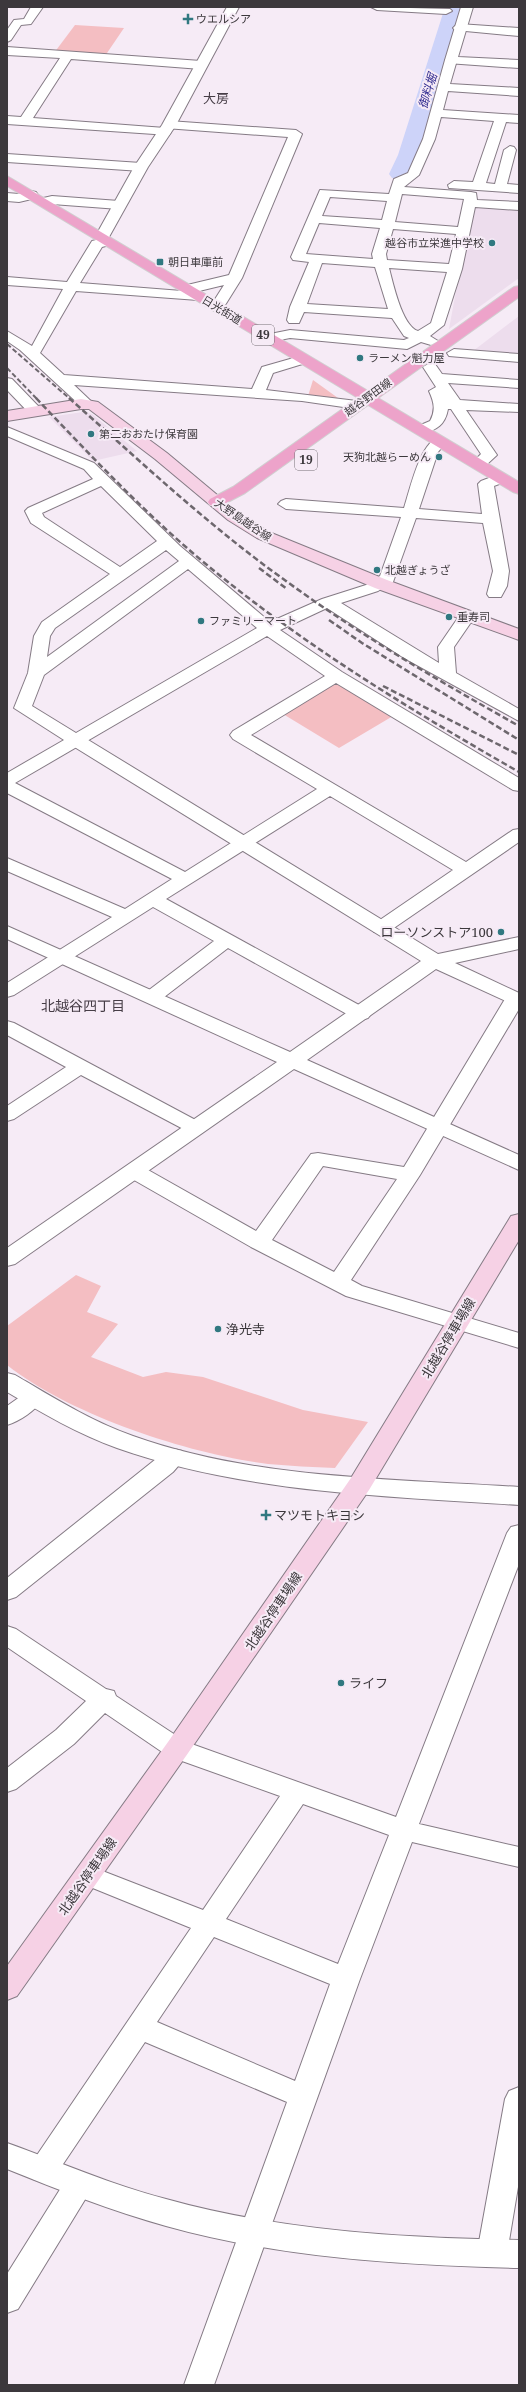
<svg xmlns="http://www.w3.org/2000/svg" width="526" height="2392" font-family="'Noto Serif','Noto Sans JP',serif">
  <rect width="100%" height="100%" fill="#f6ebf6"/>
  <path fill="#eddded" d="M472,205L519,208V278L449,329Z
    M519,316V355L473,351Z
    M83,412L92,414L137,451L93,461L49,417Z"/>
  <path fill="#f4bec2" d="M75,25L124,28L105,56L54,53Z
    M313,380L338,398L308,396Z
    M335,683L393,716L339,748L283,714Z
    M76,1275L101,1286L87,1312L118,1324L91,1357L143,1377L166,1372L203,1377L303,1410L368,1422L335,1468C313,1467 290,1466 268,1464C189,1454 70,1415 7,1365V1326Z"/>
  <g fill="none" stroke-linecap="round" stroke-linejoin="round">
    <path fill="#cdd3f9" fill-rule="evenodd" d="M445,7H463L418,155L406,178L399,180L392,178L389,174L398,155Z"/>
    <g stroke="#857b85" stroke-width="2">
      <path id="minor" d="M31,7H43L31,24L21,25L11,40L7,42V30L14,20L24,19Z
        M371,7L450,9L452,11L446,14L377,10Z
        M459,24L519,28V36L455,30L453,28L455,26Z
        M7,47L201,61L207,65L201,69L71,59L33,118L165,128L169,129L171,132L169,135L7,124V116L21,117L60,58L7,55Z
        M451,56L457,60L450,84L519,88V96L448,91L443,110L519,115V123L506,122L486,183L495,184L504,150L510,146L514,147L516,150L507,184L519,185V193L449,188L448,185L454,181L473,182L494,121L441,117L435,139L419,175L404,187L471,192L476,193L477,200L519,202V210L475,207L462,269L444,325L430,336L438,341L431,345L421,342L407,349L290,338L270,342L265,341L263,338L265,335L290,330L404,340L409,338L404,336L392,318L304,312L299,323H289L287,320L290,307L309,262L293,260L291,257L320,190L389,194L394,179L408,173L423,139L445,60ZM402,194L464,199L458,227L395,222ZM330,197L387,201L382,220L322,216ZM319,223L380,228L372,254L373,259L306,254ZM393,229L456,234L449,264L387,260L386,254ZM322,263L375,267L388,309L307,304ZM389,268L447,272L431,323L418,331C402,326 393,283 389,268Z
        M169,121L296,130L302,134L242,278L222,310L217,311L210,307L224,285L195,292L203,293L205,296L198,300L76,291L40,353L64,375L252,389L262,367L304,355L311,359L309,362L273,373L266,390L357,401L362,402L364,405L362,408L357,409L302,401L74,385L94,404L87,408L82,407L20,350L7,341V331L32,346L63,289L7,285V277L67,282L92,241L108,237L115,241L113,244L102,247L80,283L182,291L183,286L229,275L288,137L165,128L163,125L165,122Z
        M7,154L141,163L147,167L141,171L7,162Z
        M31,191L36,192L38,195L36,198L19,202L7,201V193L19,194Z
        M52,196L119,201L126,205L119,209L52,204L44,206L37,202L39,199Z
        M454,349L519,354V362L449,356L447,353Z
        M430,363L435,364L442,374L519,380V388L448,383L460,400L519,404V412L466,410L497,455L484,467H474L471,464L481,454L451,409H448C445,425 437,430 421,434L414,430L416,427L430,421C436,410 434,402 429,391L436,387L423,367Z
        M7,378L12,379L41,409L43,412L41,415H31L7,390Z
        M7,427L94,463L180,546L270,622L322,599L366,585L380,576L401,517L286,509L278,504L281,501L286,499L404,508C410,490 420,441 440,437L447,441L438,452L419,509L482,514L478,484L481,481L502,473L510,478L507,481L494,486L509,571L507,586L501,597H489L487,594L493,571L483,523L416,518L393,582L378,591L341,603L439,663L438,647L462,612H474L476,615L454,647L456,673L519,709V721L404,658L327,608L280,630L342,672L519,778V791L513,790L336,683L251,735L466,862L513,830L519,829V842L388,932H374L372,928L374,924L453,870L330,796L166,899L368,1010L371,1014L368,1018L361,1020L354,1018L228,948L159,1001L152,1003L145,1001L142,997L145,993L214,941L153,907L14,995L7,997V983L112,917L7,871V858L125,909L172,879L7,793V773L64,740L14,708L28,673L34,636L42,622L110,574L31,523L25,511L28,508L93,479L84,469L7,436ZM101,486L157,541L120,567L44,517L42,513ZM166,550L179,561L47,657L50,636L55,628ZM188,569L257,628L76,733L32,706L44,675ZM267,636L325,676L233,731L230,735L233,739L317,789L185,872L15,783Z
        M515,993L519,994V1009L420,1175L351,1280L362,1286L519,1333V1348L346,1296L251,1247L127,1176L124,1171L127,1166L134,1165L141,1166L256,1231L311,1154L318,1153L404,1167L505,999L508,995ZM323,1166L397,1179L334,1272L272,1240Z
        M7,1021L14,1023L203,1124L206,1128L203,1132L196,1134L189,1132L81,1075L14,1119L7,1121V1106L66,1067L7,1035Z
        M32,1391L40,1394L43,1399C36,1410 20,1421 7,1425V1406L24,1394Z
        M174,1449L182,1451L186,1457L173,1472L16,1597L7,1600V1578L166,1451Z
        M519,1525V1564L419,1824L519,1847V1867L412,1842L360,1979L214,2385H184L287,2102L145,2042L53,2179L43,2182L33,2179L29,2170L33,2161L191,1928L78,1882L74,1875L78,1868L87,1865L203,1910L280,1796L168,1756L105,1713L74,1744L16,1789L7,1792V1768L56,1730L86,1701L7,1647V1626L16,1629L106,1689L114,1691L116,1696L186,1742L396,1817L507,1533L511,1527ZM303,1804L389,1835L338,1964L226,1919ZM214,1937L330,1984L295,2081L157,2022Z
        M519,2087V2181L507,2253L502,2262L492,2266L482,2262L477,2253L505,2099L509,2091Z
        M79,2171L89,2175L93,2184L89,2193L18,2309L7,2313V2274L69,2175Z"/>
    </g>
    <g stroke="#857b85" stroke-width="2">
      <path id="tertiary" d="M227,7H239L176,125L148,167L109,237L102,241L97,240L95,237L134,167L162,125Z
        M461,7H473L458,57L519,60V68L447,63L445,60Z
        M74,734L80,735L438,954L519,937V949L455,963L519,993V1007L436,969L307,1060L519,1155V1170L294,1069L15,1264L7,1266V1248L277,1062L7,939V926L290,1052L421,961L68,743L65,739L68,735Z
        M7,1373L15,1375C54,1398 91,1421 133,1436C253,1479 393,1479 519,1487V1505C384,1496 245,1493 117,1448C78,1434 42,1413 7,1392Z
        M7,2143C60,2162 112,2185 166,2199C281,2231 401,2238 519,2240V2268C401,2265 281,2258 166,2226C112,2211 59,2190 7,2169Z"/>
    </g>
    <g stroke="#857b85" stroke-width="2">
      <path id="secondary" d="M81,399L98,402L167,453L240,514L269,532L387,580L519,629V640L375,588L257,538L228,520L155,459L89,409H81L7,421V411Z
        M519,1214V1240L369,1490L186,1756L17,1996L7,2000V1966L168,1742L351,1478L508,1221L511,1216Z"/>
    </g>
    <g stroke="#d0cfd0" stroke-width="2">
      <path id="primary" d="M7,176L368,391L514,287L519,286V297L378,398L519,482V494L513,492L368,405L245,493L222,505H210L208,502L210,499L233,487L358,398L7,186Z"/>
    </g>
    <use href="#minor" fill="#fff" fill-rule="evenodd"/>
    <use href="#tertiary" fill="#fff" fill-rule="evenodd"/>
    <use href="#secondary" fill="#f6d1e5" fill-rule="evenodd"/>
    <use href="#primary" fill="#eda3ca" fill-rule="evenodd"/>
    <path stroke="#6d676d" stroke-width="2" stroke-dasharray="5 2.5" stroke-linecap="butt" d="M7,344L70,399
      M7,368L37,399"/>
    <path stroke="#6d676d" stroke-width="2.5" stroke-dasharray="6 3" stroke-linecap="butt" d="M36,398C94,459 152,521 218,574C312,650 414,712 519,772
      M69,398C140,461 209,526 286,581C360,635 439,681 519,726
      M259,568L287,589
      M329,620L362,643L519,740
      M383,686L519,755"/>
  </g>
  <g fill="#307880" stroke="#f6ebf6" stroke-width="1.5">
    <path d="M186 13h4v4h4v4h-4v4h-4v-4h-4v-4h4z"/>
    <circle cx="492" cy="243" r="4"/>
    <rect x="156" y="258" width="8" height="8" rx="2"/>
    <circle cx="360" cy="358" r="4"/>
    <circle cx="91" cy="434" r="4"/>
    <circle cx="439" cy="457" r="4"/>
    <circle cx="377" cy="570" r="4"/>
    <circle cx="449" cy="617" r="4"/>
    <circle cx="201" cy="621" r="4"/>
    <circle cx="501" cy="932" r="4"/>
    <circle cx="218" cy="1329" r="4"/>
    <path d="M264 1509h4v4h4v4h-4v4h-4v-4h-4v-4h4z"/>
    <circle cx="341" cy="1683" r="4"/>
  </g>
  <g text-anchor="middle" stroke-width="4" stroke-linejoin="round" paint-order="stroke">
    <g font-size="11" fill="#3c383c" stroke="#f6ebf6" text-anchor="start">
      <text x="196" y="23">ウエルシア</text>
      <text x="484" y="247" text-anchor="end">越谷市立栄進中学校</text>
      <text x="168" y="266">朝日車庫前</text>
      <text x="368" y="362">ラーメン魁力屋</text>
      <text x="99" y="438">第二おおたけ保育園</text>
      <text x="431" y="461" text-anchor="end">天狗北越らーめん</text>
      <text x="385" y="574">北越ぎょうざ</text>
      <text x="457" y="621">重寿司</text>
      <text x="209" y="625">ファミリーマート</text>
    </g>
    <g font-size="11" fill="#3c383c" stroke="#f6ebf6">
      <text transform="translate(222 310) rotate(31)" y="4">日光街道</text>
      <text transform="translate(368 397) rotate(-36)" y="4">越谷野田線</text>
      <text transform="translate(243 520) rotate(34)" y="4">大野島越谷線</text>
    </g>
    <g font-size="12" font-style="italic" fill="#2f2a8f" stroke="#f6ebf6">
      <text transform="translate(428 91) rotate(-73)" y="4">御料堀</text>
    </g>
    <g fill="#f6ebf6" stroke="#746e74" stroke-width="1">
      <rect x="252" y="325" width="22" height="20" rx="3"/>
      <rect x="295" y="450" width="22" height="20" rx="3"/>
    </g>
    <g font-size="12" font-weight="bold" fill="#3c383c">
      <text x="263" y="339">49</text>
      <text x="306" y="464">19</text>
    </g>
    <g font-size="13" fill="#463d46" stroke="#f6ebf6">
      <text x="216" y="103">大房</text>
    </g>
    <g font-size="13" fill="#3c383c" stroke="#f6ebf6" text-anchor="start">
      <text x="493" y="937" text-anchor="end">ローソンストア100</text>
      <text x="226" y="1334">浄光寺</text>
      <text x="274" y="1520">マツモトキヨシ</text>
      <text x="349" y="1688">ライフ</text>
    </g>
    <g font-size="13" fill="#3c383c" stroke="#f6ebf6">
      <text transform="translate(448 1338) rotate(-59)" y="5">北越谷停車場線</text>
      <text transform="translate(273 1611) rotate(-56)" y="5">北越谷停車場線</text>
      <text transform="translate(87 1876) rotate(-55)" y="5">北越谷停車場線</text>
    </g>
    <g font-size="14" fill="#463d46" stroke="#f6ebf6">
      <text x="83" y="1011">北越谷四丁目</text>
    </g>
  </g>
  <rect width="526" height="2392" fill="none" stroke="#3c383c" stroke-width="16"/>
</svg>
